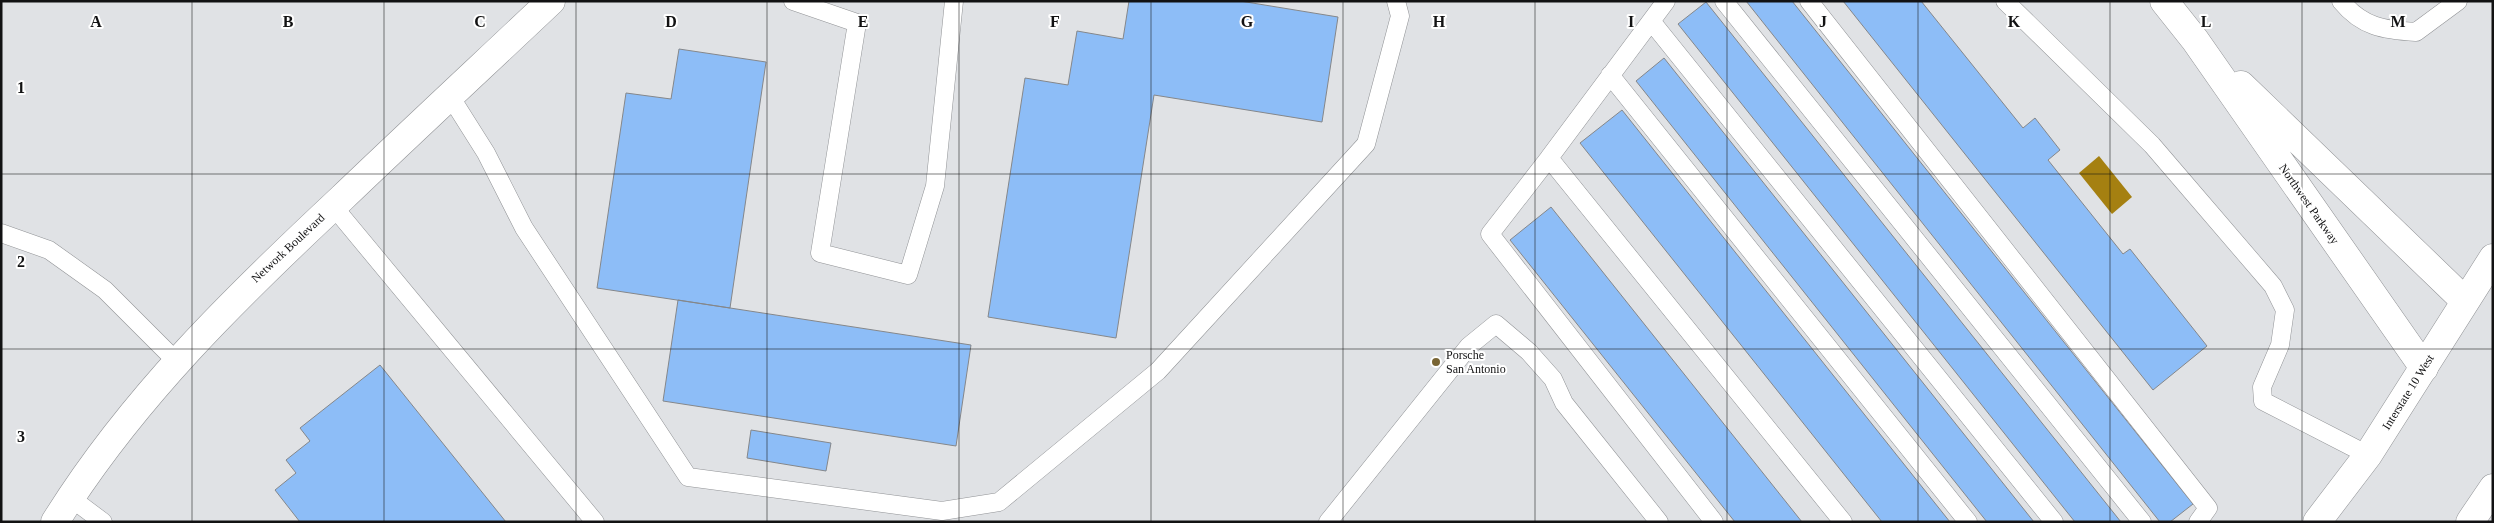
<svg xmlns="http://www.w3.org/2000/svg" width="2494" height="523" font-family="'Times New Roman',serif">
  <rect width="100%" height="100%" fill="#e0e2e5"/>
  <path fill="#a58011" d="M2099,156L2132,197L2112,214L2079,173Z"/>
  <path fill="#8dbdf7" stroke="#85878a" d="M1129,1H1240L1338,17L1322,122L1154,95L1116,338L988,317L1025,78L1068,85L1077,31L1123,39Z
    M1746,1H1792L2193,504L2170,522H2160Z
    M1843,1H1921L2023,128L2035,118L2060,150L2048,160L2123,254L2130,249L2207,346L2153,390Z
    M1706,2L2121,522H2075L1678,24Z
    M679,49L766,62L730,308L597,288L626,93L671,99Z
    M1664,58L2034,522H1987L1636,81Z
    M1622,110L1950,522H1882L1580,143Z
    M1551,207L1802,522H1735L1510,240Z
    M678,300L971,345L956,446L663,401Z
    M380,365L506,522H300L275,490L296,473L286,460L310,441L300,428Z
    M751,430L831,443L826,471L747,458Z"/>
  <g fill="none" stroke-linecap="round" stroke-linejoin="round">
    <g stroke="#919396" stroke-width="19">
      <path id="lane" d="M793,1L857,23L820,253L908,275L935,186L954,1
        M1666,1L1549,158L1843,522
        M1724,1L2142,522
        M1809,1L2208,508L2198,522
        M2005,1L2152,145L2273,286L2285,310L2280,345L2262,387L2263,401L2368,455
        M2341,1C2362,27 2384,30 2416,32L2458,1
        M1651,21L2054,522
        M1610,75L1968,522
        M450,96L486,153L524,228L688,477L942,511L999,502L1158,371L1366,144L1400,16L1396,1
        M1549,158L1490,234L1714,522
        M333,206L595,522
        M1,233L49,250L105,290L177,362
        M71,498L103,522
        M1328,522L1469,346L1496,324L1529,352L1553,379L1564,403L1659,522"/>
    </g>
    <g stroke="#919396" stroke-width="29">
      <path id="street" d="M2164,1L2195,40L2424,368
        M2241,85L2465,301
        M55,522C132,398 236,297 342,198C411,132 481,67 551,1"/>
    </g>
    <g stroke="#919396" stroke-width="29">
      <path id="secondary" d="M2317,522L2368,455L2493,258"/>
    </g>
    <g stroke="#919396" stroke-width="29">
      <path id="highway" d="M2470,522L2493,488"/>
    </g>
    <use href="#lane" stroke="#fff" stroke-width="18"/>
    <use href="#street" stroke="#fff" stroke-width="28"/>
    <use href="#secondary" stroke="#fff" stroke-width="28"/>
    <use href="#highway" stroke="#fff" stroke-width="28"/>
  </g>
  <path fill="none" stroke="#121213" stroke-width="1" stroke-opacity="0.55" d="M192,1V522M384,1V522M576,1V522M767,1V522M959,1V522M1151,1V522M1343,1V522M1535,1V522M1727,1V522M1918,1V522M2110,1V522M2302,1V522M1,174H2493M1,349H2493"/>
  <circle fill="#796534" stroke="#fff" stroke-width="2" cx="1436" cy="362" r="5"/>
  <g text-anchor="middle" stroke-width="4" stroke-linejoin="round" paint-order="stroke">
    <g font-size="12" fill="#121213" stroke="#fff">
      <text transform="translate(2309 204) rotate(55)" y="4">Northwest Parkway</text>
      <text transform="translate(288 248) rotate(-43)" y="4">Network Boulevard</text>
      <text transform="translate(2408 392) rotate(-58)" y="4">Interstate 10 West</text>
    </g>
    <g font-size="12" fill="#121213" stroke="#fff" text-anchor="start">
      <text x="1446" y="359">Porsche<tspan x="1446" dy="14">San Antonio</tspan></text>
    </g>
  </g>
  <g font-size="16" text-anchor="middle" font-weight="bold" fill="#121213" stroke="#fff" stroke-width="4" stroke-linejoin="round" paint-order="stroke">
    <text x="96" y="27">A</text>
    <text x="288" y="27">B</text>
    <text x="480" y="27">C</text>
    <text x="671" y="27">D</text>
    <text x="863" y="27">E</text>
    <text x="1055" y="27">F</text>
    <text x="1247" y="27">G</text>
    <text x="1439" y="27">H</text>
    <text x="1631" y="27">I</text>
    <text x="1823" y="27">J</text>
    <text x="2014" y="27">K</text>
    <text x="2206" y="27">L</text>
    <text x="2398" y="27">M</text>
    <text x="21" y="93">1</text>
    <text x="21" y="267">2</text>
    <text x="21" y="442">3</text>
  </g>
  <rect width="2494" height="523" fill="none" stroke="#121213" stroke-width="5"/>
</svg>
